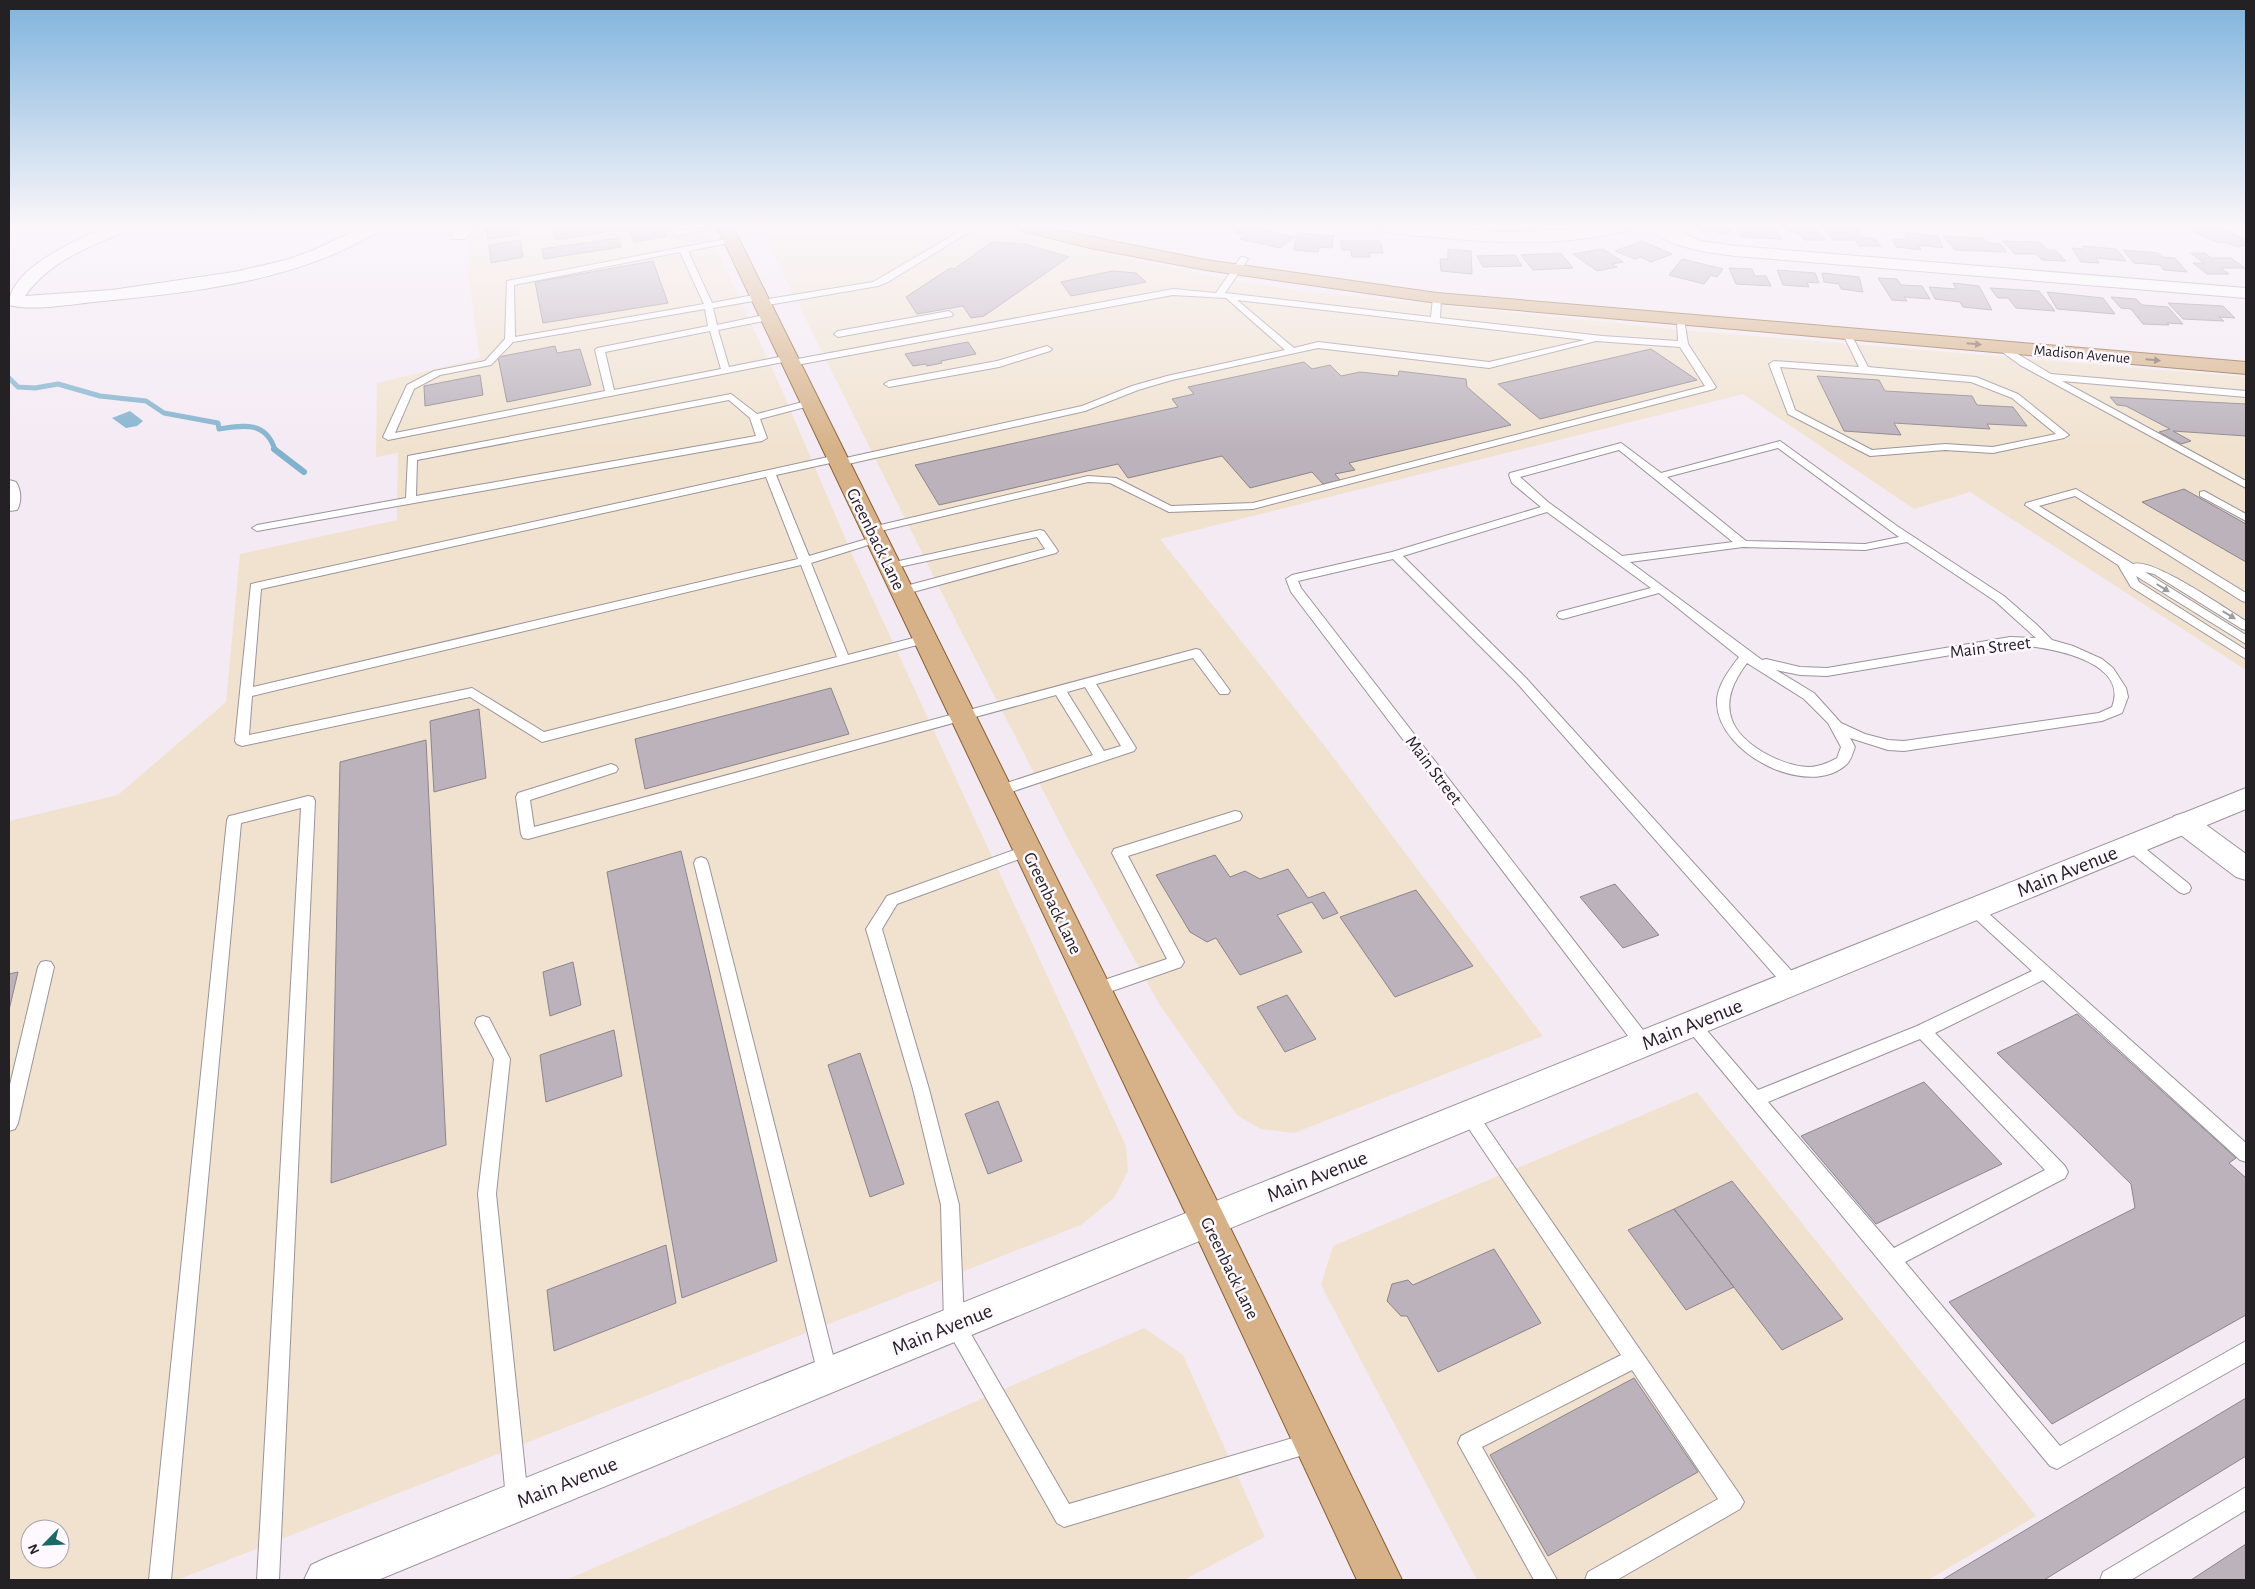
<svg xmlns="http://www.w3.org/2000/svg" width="2255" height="1589" font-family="'Alegreya Sans',sans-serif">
  <rect width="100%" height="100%" fill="#f4eaf4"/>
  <path fill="#f0e2ce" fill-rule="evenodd" d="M474,227H706L777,379L852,554L1126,1146L1128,1171L1114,1198L1081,1225L177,1580H9V821L118,795L226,702L240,554L397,520L398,453L376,457L377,383L480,358L468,276L469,231ZM30,1529H60V1559H30Z
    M760,227H1004L1068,245L1229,280L1311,292L1683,330L2246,377V670L1970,492L1914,509L1743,394L1160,539L1327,749L1543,1036L1294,1133L1261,1129L1237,1115L1159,1004L1068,839L962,633Z
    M1697,1092L2036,1516L1928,1580H1477L1321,1285L1333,1246Z
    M1144,1328L1183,1355L1265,1537L1184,1580H566Z"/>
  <path fill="#81b2cd" d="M130,411L143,421L137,426L126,428L112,418Z"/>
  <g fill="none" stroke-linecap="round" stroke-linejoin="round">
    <path stroke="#81b2cd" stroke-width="5" d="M9,378L18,387L35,388L58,384L100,396L146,401L164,413L218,423L219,429C244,425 266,421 275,450"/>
    <path stroke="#81b2cd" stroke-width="6" d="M274,449L304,472"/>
  </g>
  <path fill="#bbb2bb" stroke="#8d858d" d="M486,227H518L519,235L488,239Z
    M552,227H628L629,228L556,240Z
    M628,227H663L667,236L634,242L630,232L628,233L626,228Z
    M1242,227H1255L1294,237L1280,248L1240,239L1244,235L1235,233Z
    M1696,227H1723L1732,232L1722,234L1713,230L1705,232Z
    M1737,227L1776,229L1782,239L1741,237Z
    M1784,227L1815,228L1826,240H1804L1797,232H1788Z
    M1823,227L1856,228L1864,238H1874L1881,246H1859L1855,240H1833Z
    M2198,227H2216L2246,240V245L2237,247L2225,242L2218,243L2188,229Z
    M1904,232L1938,236L1943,248L1919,245L1921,250L1896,247L1893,239L1907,240Z
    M1297,233L1334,236L1332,248L1319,247L1318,252L1294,250Z
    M1943,236L1983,238L1988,243L2000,244L2007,252L1955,250Z
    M618,238L621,247L544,259L542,249Z
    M520,240L523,257L491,263L489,245Z
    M1340,241H1380L1383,253H1369L1370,257H1352L1351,250H1342Z
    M1642,241L1672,254L1651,262L1641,257L1635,259L1615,251Z
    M2002,241L2039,242L2048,250H2055L2066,261L2042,260L2037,254H2015Z
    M992,242L1024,244L1069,257L984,316L971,318L963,306L917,314L906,297L950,268L954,269Z
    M2082,246L2116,249L2126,261L2096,258L2099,263L2081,262L2072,248L2085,249Z
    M1448,249L1471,251L1472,274L1441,271L1440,259H1448Z
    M1603,249L1623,262L1612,264L1617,267L1597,271L1573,254Z
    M2123,250L2158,253L2162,257L2175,258L2187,272L2164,270L2160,265L2134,263Z
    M1561,253L1573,268L1533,270L1521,255Z
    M2191,253H2205L2211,258H2231L2245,268H2221L2229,274H2207L2193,263H2204Z
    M1515,255L1522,266L1483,267L1477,256Z
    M1682,259L1723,269L1717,277L1711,275L1704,284L1669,275Z
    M653,261L668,303L543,323L535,282Z
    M1729,268L1752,269L1755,276H1766L1771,286L1736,284Z
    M1777,270L1815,273L1819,283L1807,282L1809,287L1783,285Z
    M1112,271L1136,273L1146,282L1071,296L1061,282Z
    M1822,273L1859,277L1863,292L1841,289L1839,284L1824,282Z
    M1878,278L1897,279L1901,285L1922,286L1930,299L1904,297L1907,301L1892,300Z
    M1953,283L1979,286L1992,310L1963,307L1960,302L1935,299L1929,287L1956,289Z
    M1990,288L2039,291L2055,311L2016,308L2008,298H1998Z
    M2047,292L2103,298L2115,314L2057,309Z
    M2111,297L2136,299L2142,305L2168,307L2183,324L2167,323L2169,325L2143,324L2131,309L2121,308Z
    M2168,303L2223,306L2235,318L2219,317L2224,321L2183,319Z
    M968,342L976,354L941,361L942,363L927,366L926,364L913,366L905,354Z
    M555,346L557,353L580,349L591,385L507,402L498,357Z
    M1651,349L1697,380L1540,419L1498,384Z
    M1304,362L1312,369L1330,365L1341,376L1360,372L1398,376L1399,371L1466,379L1467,387L1511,425L1349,463L1355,470L1335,474L1340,480L1323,484L1312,472L1250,488L1222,456L1128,478L1118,464L939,505L915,465L1178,407L1172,399L1194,394L1188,387Z
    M480,375L483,395L425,406L424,386Z
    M1817,376L1879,380L1885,391L1972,396L1977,405L2013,407L2027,426L1987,424L1990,429L1894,423L1901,435L1844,431Z
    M2110,397L2246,404V436L2173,431L2191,441L2181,444L2159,432L2170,429L2126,406L2117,405Z
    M2184,489L2246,524V562L2142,502Z
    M831,688L849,734L645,789L635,739Z
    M479,709L486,778L434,792L430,721Z
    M426,740L446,1145L331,1183L340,762Z
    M681,851L777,1261L682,1298L607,872Z
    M1215,855L1230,877L1245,871L1260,879L1288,869L1308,898L1324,892L1338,913L1323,919L1312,902L1277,915L1302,952L1240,975L1216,938L1207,942L1190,932L1156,875Z
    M1615,884L1659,935L1623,948L1580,897Z
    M1416,890L1473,966L1395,997L1340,917Z
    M573,962L581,1005L550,1016L543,972Z
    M18,972L9,1010V974Z
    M1287,995L1316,1039L1285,1052L1257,1007Z
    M2077,1014L2236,1158L2229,1163L2246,1178V1315L2052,1424L1949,1302L2135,1208L2131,1184L1997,1053Z
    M614,1030L622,1076L546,1102L540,1055Z
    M860,1053L904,1184L870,1197L828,1065Z
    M1924,1082L2002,1164L1876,1224L1801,1136Z
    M998,1101L1022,1161L988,1174L965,1114Z
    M1732,1181L1843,1319L1782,1350L1674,1209Z
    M1674,1209L1734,1287L1686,1310L1628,1230Z
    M666,1245L676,1303L554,1351L547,1290Z
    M1494,1249L1541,1323L1438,1372L1407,1316H1401L1387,1301L1392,1284L1408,1280L1413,1285Z
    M1634,1378L1698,1472L1548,1556L1490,1455Z
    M2246,1398V1456L2044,1580H1942Z
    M2246,1544V1580H2191Z"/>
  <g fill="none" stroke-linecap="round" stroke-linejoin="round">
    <g stroke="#9b939b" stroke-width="2">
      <path id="lane" d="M671,227H679L681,230L721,227L678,235H675Z
        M967,227H977L888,282L878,286L762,306L758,303L762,300L873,282Z
        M731,238L735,240L734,242L688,251L712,303L759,294L763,297L759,300L713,308L717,325L769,314L773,317L769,320L718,330L729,367L789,355L794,358L792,360L1173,289L1216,293L1241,257H1244L1248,259L1225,293L1431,317L1433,298L1437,295L1441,298L1440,318L1602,336L1678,341L1677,321L1684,319L1688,344L1716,387L1714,389L1253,509L1169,512L1110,483L1088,482L872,533L866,530L872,527L1088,476L1116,478L1171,506L1253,503L1705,386L1680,347L1596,341L1489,368L1318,348L1172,380L1138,390L1085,411L839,466L835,465V462L776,475L809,556L877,536L883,539L881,541L811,563L848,655L925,635L929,636L931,639L929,642L542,742L470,697L242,746L237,744L235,741L251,584L837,455L841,456V459L1082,406L1132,386L1167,376L1285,350L1226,298L1173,295L791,366L786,363L788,361L388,440L383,437L407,385L434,371L485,361L505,339L507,281ZM680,252L704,304L515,337L514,285ZM1237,300L1585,340L1489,362L1318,342L1294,348ZM705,309L708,326L597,348L595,350L605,391L395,433L414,389L440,375L491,365L513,342ZM710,331L721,369L614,390L605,352ZM766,477L798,559L253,687L261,589ZM801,565L837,657L544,732L472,688L249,735L252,696Z
        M949,311L953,314L952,316L838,337L834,334L838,331Z
        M1847,331L1851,334L1868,367L1976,377L2018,394L2069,435L2064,438L1993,453L1945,450L1870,456L1788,414L1769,364L1774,361L1859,367L1843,334ZM1780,367L1971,382L2012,398L2056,434L1993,447L1945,444L1872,450L1795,410Z
        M2001,344L2051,374L2246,391V397L2062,381L2246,481V488L2020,365L1998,349L1996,347Z
        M1047,346L1052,349L1050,351L999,367L889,387L884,384L889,381L997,361Z
        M731,394L757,414L810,400L815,403L813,405L760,419L767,438L762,441L257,531L252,528L257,525L406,498L408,456ZM729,400L750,418L756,436L416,496L417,460Z
        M1780,441L1897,526L2004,596L2036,624L2052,640L2073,646L2102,659L2113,668L2126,688L2128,697L2122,713L2102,721L1904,751L1888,750L1850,738L1855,747C1853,752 1851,760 1847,764C1809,800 1719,754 1717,704C1716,687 1729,670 1739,657L1659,593L1563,619L1559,618L1557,615L1559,612L1651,588L1547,512L1403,556L1525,677L1798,978L1800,983L1798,988L1792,990L1786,988L1517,683L1393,559L1298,581L1301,588L1650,1039L1652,1044L1650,1049L1644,1051L1638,1049L1291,592L1286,579L1292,575L1392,552L1541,507L1512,483L1509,475L1510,473L1621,443L1661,473ZM1778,448L1899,537L1865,544L1746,541L1667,477ZM1619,450L1733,542L1622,556L1548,502L1520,477ZM1907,542L1995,601L2036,638L2010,637L1827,668L1800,667L1766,659L1762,660L1630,562L1743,547L1865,550ZM2010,645C2041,645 2131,659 2112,707L2099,713L1904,741L1888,740L1865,734L1841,723L1814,693L1776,670L1800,675L1827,676ZM1747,663L1804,699L1828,723L1841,747L1837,758C1828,763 1819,767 1808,767C1782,766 1741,745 1732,720C1724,699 1735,679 1747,663Z
        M2076,489L2246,593V602L2242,601L2075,496L2039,506L2133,564C2152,557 2226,609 2246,621V630L2242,629L2154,574L2145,572L2246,635V644L2136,576L2139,582L2246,650V659L2131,587L2118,565L2025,505L2026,503Z
        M2204,491L2246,514V521L2200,496V492Z
        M1040,530L1044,531L1058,551L1056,553L902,595L896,591L898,588L1045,549L1037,537L890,569L884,566L890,563Z
        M1196,649L1200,650L1228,688L1230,691L1228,694H1220L1193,658L1096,684L1136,748L1134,751L999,796L994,795L992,791L994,787L1093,755L1056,695L528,839L523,838L521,834L516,797L518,793L611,764L616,766L618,769L616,772L530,800L534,827ZM1085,687L1121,746L1104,751L1067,692Z
        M308,796L313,797L315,801L279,1580H257L301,808L241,823L171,1580H149L227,820L229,816L234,815Z
        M1235,811L1240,812L1242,816L1240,820L1128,856L1184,962L1181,967L1095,997L1089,995L1087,990L1089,985L1167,959L1112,853L1114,849Z
        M2131,840L2136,841L2189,884L2191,888L2189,892L2184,894L2179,892L2126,849L2124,845L2126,841Z
        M1028,845L1033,846L1035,850L1033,854L897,904L882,929L929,1089L959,1205L964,1322L1069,1504L1313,1432L1320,1435L1323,1442L1320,1449L1313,1452L1064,1527L1057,1523L944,1324L941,1205L913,1089L866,929L887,896Z
        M701,857L706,859L708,863L838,1375L835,1382L828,1385L821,1382L818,1375L694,863L696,859Z
        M1974,903L1979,905L2246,1143V1162L2240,1160L2043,980L1935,1033L2065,1166L2068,1172L2065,1178L1905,1262L2060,1446L2246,1341V1362L2057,1469L2050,1466L1683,1024L1685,1019L1691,1017L1697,1019L1758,1090L1917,1026L2032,971L1969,913L1967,909L1969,905ZM1920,1039L2045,1170L1894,1248L1768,1102Z
        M46,961L51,962L54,967L18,1123L15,1129L9,1131V1089L38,967L41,962Z
        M483,1016L489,1018L510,1059L496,1194L528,1499L524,1506L517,1510L510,1506L506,1499L478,1194L494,1059L475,1023L477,1018Z
        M1469,1107L1475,1110L1740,1495L1744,1502L1740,1509L1617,1580H1585L1588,1572L1718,1499L1632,1370L1482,1447L1557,1580H1534L1458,1443L1461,1436L1621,1355L1463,1120L1460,1115L1463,1110Z
        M2246,1487V1510L2131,1580H2100L2103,1572Z"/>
    </g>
    <g stroke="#9b939b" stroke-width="2">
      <path id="street" d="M109,227H132L130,230C92,245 49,261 25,296L112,290L234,272L286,260L314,250L362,227H382C378,233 369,236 363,240C282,284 183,293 93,302C68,305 32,311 9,305C9,268 79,238 109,227Z
        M460,227H478L464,239H452L450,236Z
        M1378,227H1427L1505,232L1632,227L1630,230C1567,246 1498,244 1434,237C1416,236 1398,235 1380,230Z
        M1650,227H1670L1700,241L1736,246L2246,288V298L1736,256C1713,253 1665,248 1650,227Z
        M9,480L16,482C21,489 22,502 17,510L9,511Z
        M2184,813L2194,816L2246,854V880L2236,877L2174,830L2170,823L2174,816Z"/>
    </g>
    <g stroke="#9b939b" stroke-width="2">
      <path id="secondary" d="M2246,788V809L378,1580H304L311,1565L326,1558Z"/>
    </g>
    <g stroke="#875e32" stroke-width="2">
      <path id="primary" d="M717,227H733L1221,1209L1402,1580H1357L1195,1233Z
        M1017,227H1043L1206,260L1437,293L2246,362V374L1437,303L1206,270L1090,248L1019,230Z"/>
    </g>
    <use href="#lane" fill="#fff" fill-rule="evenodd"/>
    <use href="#street" fill="#fff" fill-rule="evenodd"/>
    <use href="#secondary" fill="#fff" fill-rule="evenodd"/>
    <use href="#primary" fill="#d7b288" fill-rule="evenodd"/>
  </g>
  <defs><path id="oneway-solid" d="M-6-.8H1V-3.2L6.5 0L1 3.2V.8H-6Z" transform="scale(1.25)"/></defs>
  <g fill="#756252">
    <use href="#oneway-solid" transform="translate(1974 344) rotate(5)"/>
    <use href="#oneway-solid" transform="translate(2153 360) rotate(5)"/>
  </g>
  <g fill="#9c9b9d">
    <use href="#oneway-solid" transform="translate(2163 588) rotate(32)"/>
    <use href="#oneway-solid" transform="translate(2229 615) rotate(31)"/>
  </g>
  <linearGradient id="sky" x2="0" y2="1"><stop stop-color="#7fb3dd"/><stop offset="0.5" stop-color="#faf6fa"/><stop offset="1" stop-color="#faf6fa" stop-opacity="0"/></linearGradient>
  <rect width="2255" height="450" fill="url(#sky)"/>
  <g text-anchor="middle" stroke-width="5" stroke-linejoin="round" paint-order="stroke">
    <g font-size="15" fill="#242125" stroke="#fff9ff">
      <text transform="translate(2082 354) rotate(5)" y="5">Madison Avenue</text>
    </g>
    <g font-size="18" fill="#242125" stroke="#fff9ff">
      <text transform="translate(876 539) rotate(64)" y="6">Greenback Lane</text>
      <text transform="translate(1990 647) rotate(-7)" y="6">Main Street</text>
      <text transform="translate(1434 770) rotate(53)" y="6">Main Street</text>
      <text transform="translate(1053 903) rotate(64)" y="6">Greenback Lane</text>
      <text transform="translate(1230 1268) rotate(64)" y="6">Greenback Lane</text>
    </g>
    <g font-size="21" fill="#242125" stroke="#fff9ff">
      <text transform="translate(2067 871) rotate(-22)" y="7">Main Avenue</text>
      <text transform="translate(1692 1024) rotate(-22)" y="7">Main Avenue</text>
      <text transform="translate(1317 1176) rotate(-22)" y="7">Main Avenue</text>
      <text transform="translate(942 1329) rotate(-22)" y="7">Main Avenue</text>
      <text transform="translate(567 1482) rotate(-22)" y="7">Main Avenue</text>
    </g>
  </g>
  <rect width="2255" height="1589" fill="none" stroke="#242125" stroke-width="20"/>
  <g transform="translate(45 1544) rotate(246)"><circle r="24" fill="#fff9ff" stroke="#a7a3a8"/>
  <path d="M0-4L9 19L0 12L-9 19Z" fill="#1b6868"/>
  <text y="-8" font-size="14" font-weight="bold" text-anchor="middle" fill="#242125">N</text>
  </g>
</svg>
